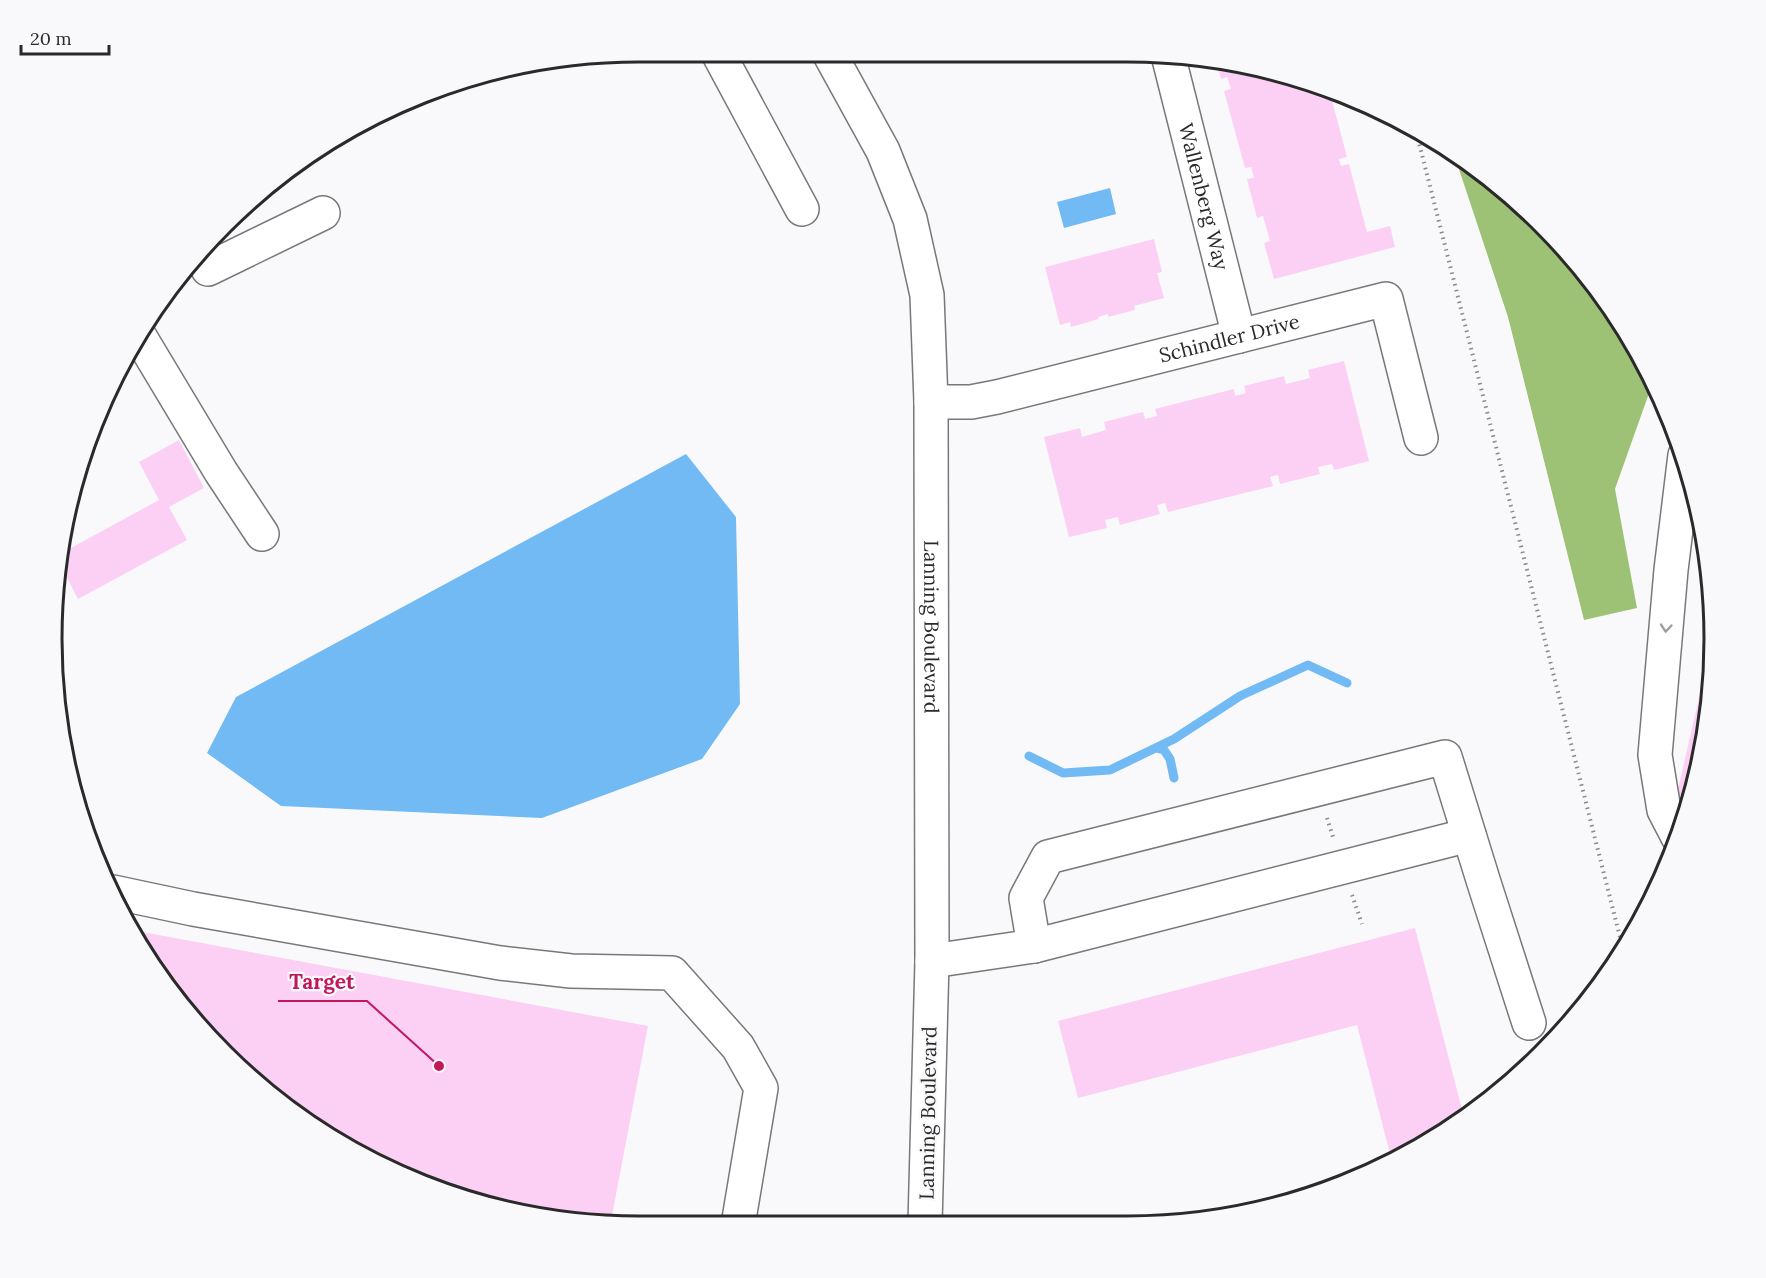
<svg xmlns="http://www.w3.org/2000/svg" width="1766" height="1278" font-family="Lora,serif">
  <rect width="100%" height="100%" fill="#f9f9fb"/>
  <path fill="#9ec275" d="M1454,154L1514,197L1569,252L1636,345L1653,382L1615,489L1637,608L1584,620L1508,317Z"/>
  <path fill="#72baf4" d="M1110,188L1116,214L1064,228L1057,202Z
    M686,454L736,517L740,704L702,759L542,818L281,806L207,753L236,697Z"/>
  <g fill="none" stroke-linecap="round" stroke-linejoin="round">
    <path stroke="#72baf4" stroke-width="9" d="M1156,748L1164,750L1170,759L1174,778
      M1029,756L1063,773L1110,770L1174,739L1240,696L1308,665L1347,683"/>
  </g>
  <path fill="#fbd0f4" d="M1216,60L1242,62L1329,89L1347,157L1339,159L1341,166L1349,164L1367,232L1390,226L1395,247L1274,279L1264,243L1270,241L1263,216L1257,218L1247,179L1254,178L1251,167L1245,168L1224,91L1231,89L1227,77L1221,79Z
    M1154,239L1162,272L1157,273L1164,298L1134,306L1135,310L1108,317V314L1098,317L1099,319L1071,327L1070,322L1060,325L1045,267Z
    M1344,361L1369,461L1334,470L1332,464L1318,467L1320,474L1280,484L1278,475L1270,477L1273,486L1168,512L1165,503L1157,505L1160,514L1120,525L1118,517L1105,520L1107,528L1069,537L1044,437L1080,428L1082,437L1106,430L1104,422L1143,412L1145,419L1157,416L1155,409L1234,389L1235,396L1246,393L1244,386L1284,376L1286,384L1310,378L1308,370Z
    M179,440L204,488L169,507L187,540L78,599L61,566L56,568L59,552L60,554L159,500L139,462Z
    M1712,641L1714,678L1693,797L1677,794Z
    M1415,928L1463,1113L1391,1158L1357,1025L1078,1098L1058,1021Z
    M137,931L648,1026L610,1226H601L487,1207L379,1166L281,1105L197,1026Z"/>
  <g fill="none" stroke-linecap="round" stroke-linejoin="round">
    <g stroke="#78787a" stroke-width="36">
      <g id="minor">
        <path d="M717,51L802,209"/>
        <path id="s1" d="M828,51L883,151L910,219L927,295L931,402L932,961L925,1224"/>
        <path id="s2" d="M1168,55L1239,336"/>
        <path d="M198,250L208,269L323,213"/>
        <path d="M140,337L221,472L262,534"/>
        <path id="s3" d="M931,402H971L997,397L1386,299L1421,438"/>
        <path d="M1678,837L1664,810L1655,755L1671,570L1685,455"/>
        <path d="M113,892L193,909L500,963L571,971L672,973L738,1047L761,1088L738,1225"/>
        <path d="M1034,946L1469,835"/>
        <path d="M932,961L1034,946L1026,898L1048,857L1445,757L1484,883L1529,1023"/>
      </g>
    </g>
    <path stroke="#8a8a8c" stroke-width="4" stroke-dasharray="1.5 4.5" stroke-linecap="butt" d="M1415,127L1623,949
      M1327,818L1333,837
      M1352,895L1362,924"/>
    <use href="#minor" stroke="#fff" stroke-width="33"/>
  </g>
  <defs><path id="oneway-chevron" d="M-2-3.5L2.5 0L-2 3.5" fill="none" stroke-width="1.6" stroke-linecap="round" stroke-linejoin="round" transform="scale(1.5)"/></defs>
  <use stroke="#9f9fa0" href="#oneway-chevron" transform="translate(1666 628) rotate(95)"/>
  <g text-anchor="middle" stroke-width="4.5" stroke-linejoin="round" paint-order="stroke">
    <g font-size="20" fill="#2a2a2b" stroke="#f9f9fb">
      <text dy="7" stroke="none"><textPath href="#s2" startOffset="146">Wallenberg Way</textPath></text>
      <text dy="7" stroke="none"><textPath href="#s3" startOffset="306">Schindler Drive</textPath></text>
      <text dy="7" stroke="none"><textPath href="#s1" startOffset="597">Lanning Boulevard</textPath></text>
      <text transform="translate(928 1113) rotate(-89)" y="7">Lanning Boulevard</text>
    </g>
  </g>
  <path d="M0 0H1766V1278H0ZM639 62H1127A577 577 0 0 1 1704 639V639A577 577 0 0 1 1127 1216H639A577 577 0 0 1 62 639V639A577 577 0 0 1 639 62Z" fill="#f9f9fb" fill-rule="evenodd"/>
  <path fill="none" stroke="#2a2a2b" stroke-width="3" d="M639 62H1127A577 577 0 0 1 1704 639V639A577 577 0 0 1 1127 1216H639A577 577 0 0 1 62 639V639A577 577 0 0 1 639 62Z"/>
  <path fill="none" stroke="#c2185b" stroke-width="2" d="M439 1066L367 1001H278"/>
  <circle fill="#c2185b" stroke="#f9f9fb" stroke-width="2" cx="439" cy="1066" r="6"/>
  <g font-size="21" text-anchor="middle" font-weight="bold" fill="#c2185b" stroke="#f9f9fb" stroke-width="4.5" stroke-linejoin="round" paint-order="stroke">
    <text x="322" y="989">Target</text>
  </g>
  <path d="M21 45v9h88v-9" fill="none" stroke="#2a2a2b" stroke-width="3"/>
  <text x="30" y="45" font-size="18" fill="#2a2a2b" stroke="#f9f9fb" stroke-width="4.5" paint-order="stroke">20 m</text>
</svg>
